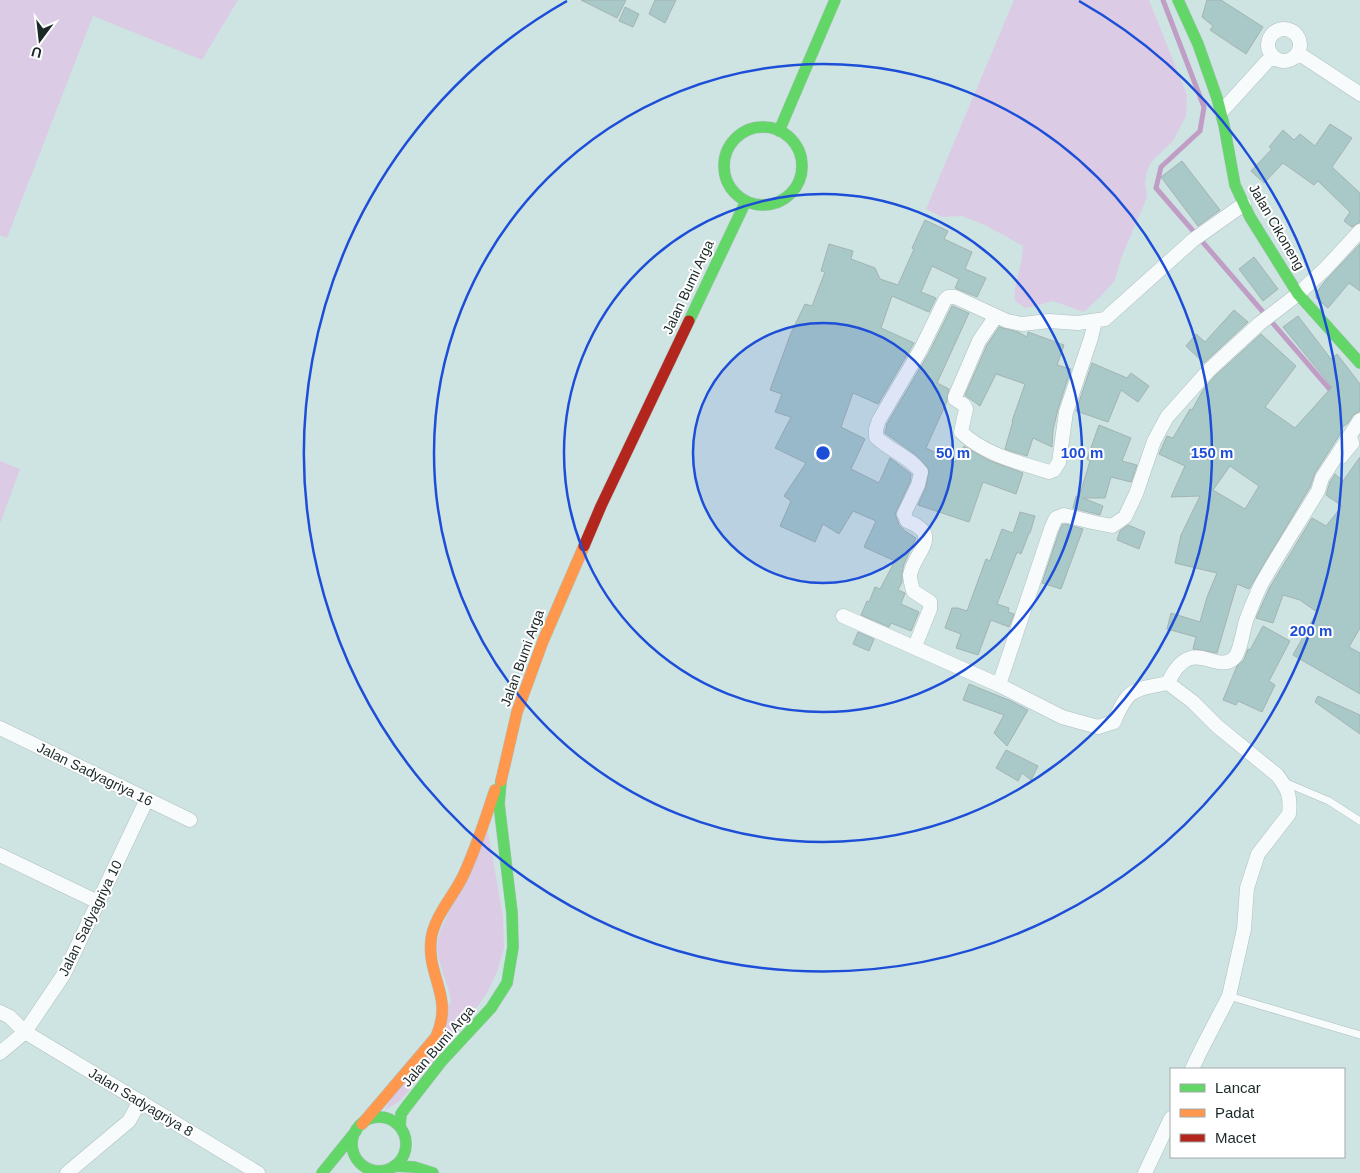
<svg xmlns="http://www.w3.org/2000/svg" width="1360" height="1173" font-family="Arial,sans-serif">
  <rect width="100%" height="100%" fill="#cee4e2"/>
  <path fill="#dccbe4" d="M0,0H238L202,60L93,16L7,238L0,235Z
    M1014,0H1149L1187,95L1186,116L1173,141L1152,161L1147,171L1145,182L1147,197L1122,256L1115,280L1103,294L1084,312L1053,301L1026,308L1015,301C1013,282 1023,265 1023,246L985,225L962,216L942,217L926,209Z
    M0,461L20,469L0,524Z
    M488,831L503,917L504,948L497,972L487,993L473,1013L401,1100L384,1111L451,1001C448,983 438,965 437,947C437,942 439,936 440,931Z"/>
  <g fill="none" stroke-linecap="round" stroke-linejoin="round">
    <path stroke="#c09dc5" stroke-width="5" d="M1163,0L1204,107L1200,131L1161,167L1156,188L1333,393"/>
  </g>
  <path fill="#a9c9c8" stroke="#a3b3b2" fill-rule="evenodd" d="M581,0H626L617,18Z
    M655,0H676L665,23L649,14Z
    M1207,0H1221L1263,27L1246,54L1210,30L1213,26L1202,17Z
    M625,7L639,14L633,27L619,21Z
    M1330,124L1352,138L1332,167L1360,193V222L1352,227L1344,221L1350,212L1318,181L1314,185L1283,163L1264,183L1251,171L1272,149L1269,147L1283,130L1294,140L1300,134L1315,146Z
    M1182,161L1220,210L1198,226L1161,177Z
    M925,220L948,231L944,239L972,252L965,269L986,278L977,297L955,288L959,279L932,266L921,292L936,298L929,312L892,296L881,328L914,343L878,404L853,393L841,427L865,439L851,469L879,483L890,458L911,474L910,482L895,514L899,525L905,531L916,538L904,564L902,573V582L898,590L905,593L901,604L919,612L911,631L891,623L889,627L861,615L867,601L869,602L875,587L880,589L895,561L864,547L876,521L853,511L839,534L823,524L815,542L780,526L791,501L784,496L806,463L775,448L791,417L775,412L782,394L770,390L791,333L805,304L812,306L825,272L821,271L829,244L853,251L851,259L875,268L880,279L898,285L914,249L912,248Z
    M1360,244V291L1349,283L1328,308L1316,298V293L1326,280Z
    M1254,257L1278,289L1263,301L1239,269Z
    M952,306L969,313L937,383L949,389L947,401L926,448L955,462L964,446L988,460L1023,473L1016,494L983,482L969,522L918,505L926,487L929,469L916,455L885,433L887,424L929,353Z
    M1234,310L1248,322L1204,363L1186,346L1196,334L1205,342Z
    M1298,316L1331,359L1337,354L1360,384V411L1353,415L1348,423L1340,429L1342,431L1315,473L1310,487L1249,589L1237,584L1217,653L1193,649L1196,637L1167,629L1171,613L1200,622L1207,597L1217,573L1175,563L1181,535L1200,496L1171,497L1185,466L1159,454L1167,436L1173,438L1190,409L1192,410L1203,390L1215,376L1261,334L1296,366L1265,407L1295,428L1332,387L1283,327ZM1230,466L1259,486L1245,509L1213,490Z
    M999,327L1018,332L1027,337L1028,332L1064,345L1057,365L1071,369L1058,409L1053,430L1052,447L1033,438L1027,456L1005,449L1013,421H1012L1025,384L996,374L980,406L965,395L987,345Z
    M1092,363L1127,378L1131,373L1149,386L1138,402L1121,390L1108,422L1076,411Z
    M1099,425L1131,438L1122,461L1137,465L1131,482L1111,477L1105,498H1083L1103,506L1100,515L1073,508L1076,496L1079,497L1090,461L1087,459Z
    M1360,457V628L1349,647L1360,653V694L1293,655L1317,612L1300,600L1283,595L1273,623L1256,618L1270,587L1312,518L1326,526L1342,506L1326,495L1330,482L1335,474L1343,481Z
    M1020,512L1035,516L1030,533H1029L1021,554L1017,552L997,604L1009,608L1008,612L1014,614L1009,627L991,620L978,655L956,648L961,634L945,628L952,608H958L967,611L986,559L990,561L1002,529L1013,533Z
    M1065,524L1083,529L1061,589L1042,583L1059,532L1062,525Z
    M1128,525L1145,532L1139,549L1117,540L1120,531Z
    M1263,626L1290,641L1269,681L1275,685L1262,712L1238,701L1236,705L1223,700L1237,666L1244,660L1248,649L1250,650Z
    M858,632L874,639L869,651L853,644Z
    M969,684L1011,701L1028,710L1007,746L994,733L1004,715L963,700Z
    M1318,696L1360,715V734L1315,702Z
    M1006,750L1038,766L1031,780L1022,773L1018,781L996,768Z"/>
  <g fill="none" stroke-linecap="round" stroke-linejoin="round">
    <g stroke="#aebfbe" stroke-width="8">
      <path id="lane" d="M1343,460L1356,444L1355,440L1351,435
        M1284,782L1329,801L1360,821
        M1229,996L1360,1035"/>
    </g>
    <g stroke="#aebfbe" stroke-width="15">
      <path id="street" d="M1268 45a16 16 0 1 1 32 0a16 16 0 1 1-32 0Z
        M1298,53L1360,94
        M1221,112L1272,56
        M996,316L979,341L955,397V399L964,405L966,409L961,432C985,455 1018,462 1049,472L1054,470L1059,462L1066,412L1091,338L1095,321
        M843,616L999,685L1062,717L1098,727L1114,722C1128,688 1133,690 1168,683L1193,702L1217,726L1277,775C1288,789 1291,796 1289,814L1258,854L1247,888L1244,929L1229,996L1201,1050L1192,1069
        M915,646L930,609V602L913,591C912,586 910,580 910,575C914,552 944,535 907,521L904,514L918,485L921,472C910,457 889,450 876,437V429L879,420L921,349L945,300L948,297H955L1007,321L1022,324L1049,321L1078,323L1105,319L1193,240L1244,204
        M1168,683C1191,632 1216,676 1234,658C1241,651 1243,628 1247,618C1252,606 1256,594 1262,583C1280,551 1300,521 1318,491L1322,478L1360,420
        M999,685L1051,529L1056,518L1064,515L1092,522L1112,526L1125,517L1136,494L1154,441L1167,417L1209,370L1259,324L1298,294L1325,269L1360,231
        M0,728L190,820
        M0,855L98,902
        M0,1012L10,1017L25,1032L258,1173
        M0,1053L25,1032L64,974L147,799
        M67,1173L129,1121L140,1101
        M1145,1173L1171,1118"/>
    </g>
    <g stroke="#aebfbe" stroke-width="12">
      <path id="fast" d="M1178,0L1198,44L1217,98L1224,125L1235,185L1250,217L1298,294L1360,363
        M724 166a39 39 0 1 1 78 0a39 39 0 1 1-78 0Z
        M779,131L835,0
        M689,321L746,201
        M352 1144a27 27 0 1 1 54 0a27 27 0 1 1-54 0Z
        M400,1126L401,1114L406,1107L441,1062L491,1008L507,983L513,947L512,913L499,804L501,781
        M394,1166L414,1167L433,1173
        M322,1173L356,1131"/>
    </g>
    <g stroke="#aebfbe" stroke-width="12">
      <path id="slow" d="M501,781L517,712L543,641L584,546
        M362,1124L436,1037C454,996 427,978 431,940C434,916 453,897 463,876C476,849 485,819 495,790"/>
    </g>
    <g stroke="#aebfbe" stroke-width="12">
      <path id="jam" d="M584,546L601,506L689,321"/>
    </g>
    <use href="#lane" stroke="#f8fbfb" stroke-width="7"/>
    <use href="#street" stroke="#f8fbfb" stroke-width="14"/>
    <use href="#fast" stroke="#63d668" stroke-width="11"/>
    <use href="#slow" stroke="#ff974d" stroke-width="11"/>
    <use href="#jam" stroke="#b3261e" stroke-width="11"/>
  </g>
  <circle cx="823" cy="453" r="130" fill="#1d4ed8" fill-opacity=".12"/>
  <g fill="none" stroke="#1d4ed8" stroke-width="2.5">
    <circle cx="823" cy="453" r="130"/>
    <circle cx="823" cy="453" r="259"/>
    <circle cx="823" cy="453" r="389"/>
    <path d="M1079 1A519 519 0 1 1 567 1"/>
  </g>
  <g text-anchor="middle" stroke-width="4" stroke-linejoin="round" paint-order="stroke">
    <g font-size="14" fill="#1b2928" stroke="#fff">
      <text transform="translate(1277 227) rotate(60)" y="5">Jalan Cikoneng</text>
      <text transform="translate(688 287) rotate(-65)" y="5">Jalan Bumi Arga</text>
      <text transform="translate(522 658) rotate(-70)" y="5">Jalan Bumi Arga</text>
      <text transform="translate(95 774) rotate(26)" y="5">Jalan Sadyagriya 16</text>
      <text transform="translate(90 918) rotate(-64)" y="5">Jalan Sadyagriya 10</text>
      <text transform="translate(438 1046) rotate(-49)" y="5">Jalan Bumi Arga</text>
      <text transform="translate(141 1102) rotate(31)" y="5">Jalan Sadyagriya 8</text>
    </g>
  </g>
  <circle cx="823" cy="453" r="8" fill="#1d4ed8" stroke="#fff" stroke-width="2.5"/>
  <g font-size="15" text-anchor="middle" font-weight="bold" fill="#1d4ed8" stroke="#fff" stroke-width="4" stroke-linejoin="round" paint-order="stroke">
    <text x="953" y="458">50 m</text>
    <text x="1082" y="458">100 m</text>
    <text x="1212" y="458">150 m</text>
    <text x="1311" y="636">200 m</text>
  </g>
  <rect x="1170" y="1068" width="175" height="90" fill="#ffffff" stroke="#a4a9a9"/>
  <rect x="1180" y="1084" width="25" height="8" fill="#63d668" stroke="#a4a9a9"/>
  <text x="1215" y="1093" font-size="15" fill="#1b2928">Lancar</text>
  <rect x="1180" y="1109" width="25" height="8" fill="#ff974d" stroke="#a4a9a9"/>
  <text x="1215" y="1118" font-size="15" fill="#1b2928">Padat</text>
  <rect x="1180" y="1134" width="25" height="8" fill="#b3261e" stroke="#a4a9a9"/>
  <text x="1215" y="1143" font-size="15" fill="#1b2928">Macet</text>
  <g transform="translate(40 40) rotate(195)" stroke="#ffffff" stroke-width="4" paint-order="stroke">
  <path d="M0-4L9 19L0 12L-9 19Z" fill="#1b2928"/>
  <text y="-8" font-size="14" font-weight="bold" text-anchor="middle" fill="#1b2928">U</text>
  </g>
</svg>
